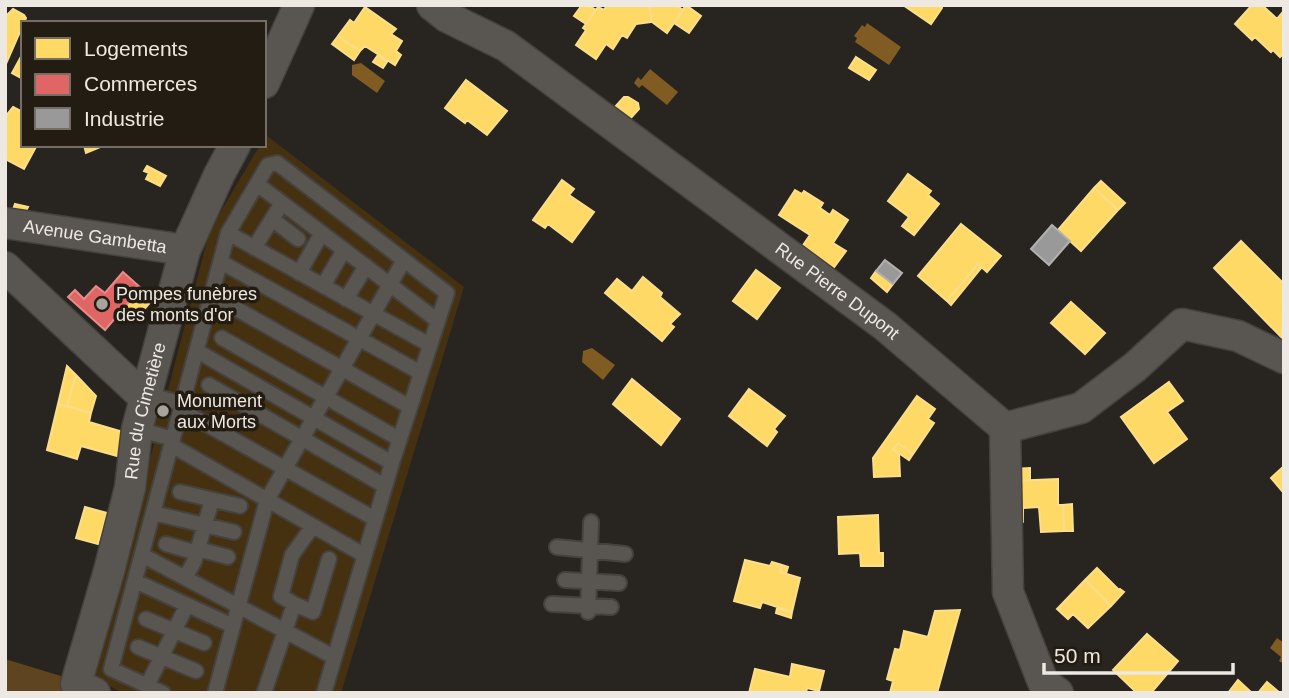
<svg xmlns="http://www.w3.org/2000/svg" width="1289" height="698" font-family="Helvetica,sans-serif">
  <rect width="100%" height="100%" fill="#282420"/>
  <path fill="#453010" d="M266,135L464,287L341,693H123L91,677L154,444L146,440C150,427 156,422 163,409L208,237L214,223L260,145H264Z"/>
  <path fill="#5e451f" d="M5,659L61,676L62,693H5Z"/>
  <path fill="#805c22" d="M867,23L901,47L889,65L855,42L857,38L854,36L862,25L865,27Z
    M361,63L385,81L377,93L352,75V65Z
    M650,69L678,92L667,105L642,85L639,88L634,83L638,77L641,80Z
    M592,348L615,365L603,380L582,362L583,351Z
    M1277,638L1284,643V664L1279,661L1281,657L1270,648Z"/>
  <path fill="#ffd966" stroke="#fade8b" stroke-width="2" d="M582,5H588L596,10L586,24L574,16Z
    M607,5H649L652,22L636,24L627,38L622,35L613,49L606,44L596,59L576,45L586,30L583,28L598,7L604,10Z
    M649,5H676L683,10L667,33L652,22Z
    M686,5L701,16L689,33L674,23Z
    M903,5H942V8L931,24Z
    M1252,5H1262L1277,19L1282,13L1284,15V53L1280,57L1273,50L1271,52L1255,37L1252,40L1235,24Z
    M365,7L396,29L391,34L402,41L396,51L401,55L395,65L365,46L360,51L338,36L350,20L354,23Z
    M13,9L24,15L26,18L5,66V17Z
    M338,36L360,51L354,60L332,44Z
    M23,53V79L12,73Z
    M378,55L387,62L383,68L373,62Z
    M856,57L876,70L869,80L849,68Z
    M466,80L507,111L487,135L467,120L465,123L445,108Z
    M624,97H628L638,103L639,109L630,119L615,107Z
    M13,107L23,112V145H37L24,169L5,159V117Z
    M84,145H105L86,153Z
    M147,166L166,176L160,186L146,179L149,173L144,171Z
    M908,174L931,191L928,195L939,204L914,235L902,226L909,217L888,201Z
    M562,180L574,189L569,195L594,212L572,242L548,224L545,228L533,220Z
    M1101,181L1125,203L1118,210L1094,188Z
    M1094,188L1118,210L1081,251L1058,230Z
    M795,190L802,194L804,191L823,203L820,208L830,215L833,210L848,220L833,243L846,251L829,274L799,251L810,235L779,215Z
    M15,204L28,207L24,215L12,212Z
    M961,224L1001,256L987,272L978,264L947,301L918,276Z
    M1241,241L1284,284L1282,338L1214,268Z
    M978,264L982,267L951,305L947,301Z
    M756,270L780,288L757,319L733,301Z
    M876,271L893,284L887,292L871,278Z
    M643,277L662,293L660,297L680,314L670,324L674,327L662,341L605,293L617,279L632,291Z
    M140,290L152,300L135,320L123,310Z
    M1071,302L1105,333L1085,354L1051,323Z
    M67,366L76,375L67,406L58,404Z
    M76,375L96,396L91,413L67,406Z
    M632,379L680,419L661,445L613,404Z
    M1169,382L1183,401L1167,412L1187,439L1154,463L1121,417Z
    M749,389L785,416L774,429L777,432L767,446L729,416Z
    M917,396L935,409L928,419L934,423L913,454L898,443L893,449L899,454L900,476L874,477L873,458Z
    M58,404L91,413L89,422L123,432L117,456L81,446L77,459L47,450Z
    M898,443L913,454L909,460L893,449Z
    M1284,466V490L1282,491L1271,478Z
    M1030,468V480L1012,481L1011,469Z
    M1058,479V505H1063L1064,531L1041,532L1039,507L1023,508V522L1016,523L1012,481Z
    M1072,504L1073,531H1064L1063,505Z
    M85,507L107,513L98,544L76,538Z
    M878,515L879,553H883V566H861L860,553L839,554L838,517Z
    M745,560L770,566L772,562L782,565L780,572L800,578L792,612L762,602L760,608L734,601Z
    M782,565L788,567L786,574L780,572Z
    M1097,568L1119,590L1120,589L1124,592L1111,606L1085,580Z
    M1085,580L1111,606L1088,628L1073,614L1068,619L1057,609Z
    M777,608L792,612L791,618L776,613Z
    M960,610L937,693H890L893,681L887,679L895,649L900,650L904,631L928,637L935,611Z
    M1147,634L1178,661L1151,693H1137L1113,670Z
    M792,664L824,671L819,691L807,688L806,693H749L755,669L790,677Z
    M1238,680L1252,693H1228Z
    M1267,682L1280,693H1258Z"/>
  <path fill="#e06666" stroke="#e48d8b" stroke-width="2" d="M123,272L141,288L105,330L68,297L75,290L84,299L96,286L105,293Z"/>
  <path fill="#999" stroke="#b2b1af" stroke-width="2" d="M1052,225L1070,241L1049,265L1031,249Z
    M885,260L902,273L893,284L876,271Z"/>
  <g fill="none" stroke-linecap="round" stroke-linejoin="round">
    <g stroke="#45423d" stroke-width="18">
      <path id="service" d="M257,184L438,321
        M272,219L298,239
        M228,233L430,345
        M254,248L282,203
        M221,262L421,373
        M299,273L322,233
        M323,286L344,250
        M212,295L410,407
        M346,299L366,266
        M222,338L399,439
        M197,351L392,463
        M209,385L385,486
        M146,394L183,404
        M181,410L375,519
        M137,429L173,439
        M171,445L364,555
        M180,492L240,506
        M153,513L234,532
        M166,544L197,553
        M557,547L625,554
        M198,549L228,557
        M142,555L334,657
        M185,578L194,562L212,500
        M565,580L619,583
        M135,581L233,626
        M294,604L313,612L329,559
        M552,604L611,607
        M588,612L591,522
        M146,619L204,643
        M138,647L196,671
        M147,686L187,605
        M163,693L111,669L228,233L268,165L277,163L447,293L392,463L324,693
        M215,693L267,500L404,260
        M264,693L294,604L281,596L292,555L313,526"/>
    </g>
    <g stroke="#45423d" stroke-width="33">
      <g id="minor">
        <path id="s1" d="M432,5L447,17L506,46L885,326L1005,428L1008,592L1043,682L1058,693"/>
        <path d="M264,83L299,5"/>
        <path id="s2" d="M5,223L185,250"/>
        <path d="M5,267L145,398"/>
        <path d="M1005,428L1081,408L1135,367L1182,324L1238,336L1284,358"/>
        <path id="s3" d="M95,693L76,684L109,571L130,488L137,429L185,250L219,175L235,145"/>
      </g>
    </g>
    <use href="#service" stroke="#595652" stroke-width="14"/>
    <use href="#minor" stroke="#595652" stroke-width="30"/>
  </g>
  <g fill="#a8a39d" stroke="#231c12" stroke-width="2.5">
    <circle cx="102" cy="304" r="7"/>
    <circle cx="163" cy="411" r="7"/>
  </g>
  <g text-anchor="middle" stroke-width="7" stroke-linejoin="round" paint-order="stroke">
    <g font-size="18" fill="#ede8e1" stroke="#231c12">
      <text dy="6" stroke="none"><textPath href="#s2" startOffset="91">Avenue Gambetta</textPath></text>
      <text dy="6" stroke="none"><textPath href="#s1" startOffset="497">Rue Pierre Dupont</textPath></text>
      <text dy="6" stroke="none"><textPath href="#s3" startOffset="303">Rue du Cimetière</textPath></text>
    </g>
    <g font-size="18" fill="#ede8e1" stroke="#231c12" text-anchor="start">
      <text x="116" y="300">Pompes funèbres<tspan x="116" dy="21">des monts d'or</tspan></text>
      <text x="177" y="407">Monument<tspan x="177" dy="21">aux Morts</tspan></text>
    </g>
  </g>
  <rect width="1289" height="698" fill="none" stroke="#ede8e1" stroke-width="14"/>
  <rect x="21" y="21" width="245" height="126" fill="#231c12" stroke="#746e65" stroke-width="2"/>
  <rect x="35" y="38" width="35" height="21" fill="#ffd966" stroke="#746e65" stroke-width="2"/>
  <text x="84" y="56" font-size="21" fill="#ede8e1">Logements</text>
  <rect x="35" y="74" width="35" height="21" fill="#e06666" stroke="#746e65" stroke-width="2"/>
  <text x="84" y="91" font-size="21" fill="#ede8e1">Commerces</text>
  <rect x="35" y="108" width="35" height="21" fill="#999999" stroke="#746e65" stroke-width="2"/>
  <text x="84" y="126" font-size="21" fill="#ede8e1">Industrie</text>
  <path d="M1044 663v10h189v-10" fill="none" stroke="#ede8e1" stroke-width="3.5"/>
  <text x="1054" y="663" font-size="21" fill="#ede8e1" stroke="#231c12" stroke-width="5" paint-order="stroke">50 m</text>
</svg>
